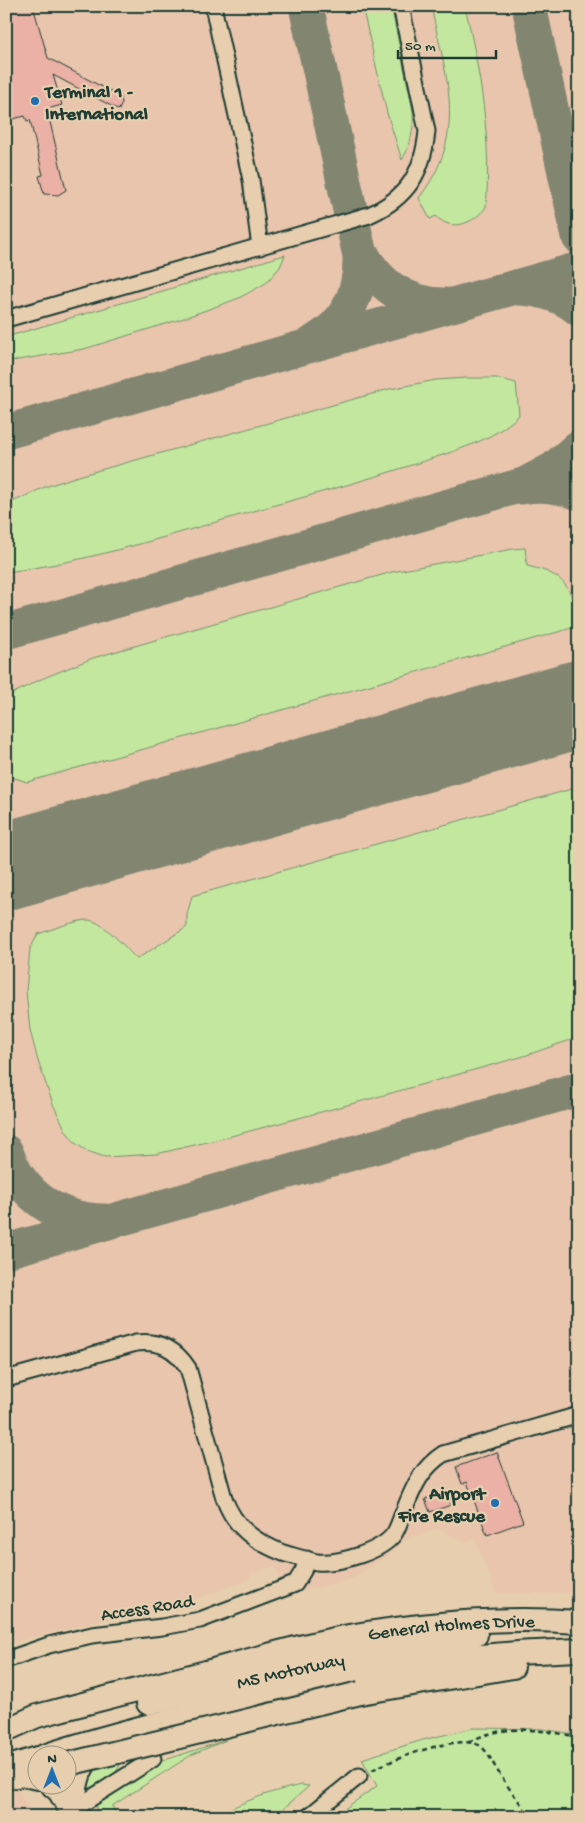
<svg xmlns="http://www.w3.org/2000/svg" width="585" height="1823" font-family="'Gochi Hand',sans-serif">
  <rect width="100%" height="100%" fill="#e6ceae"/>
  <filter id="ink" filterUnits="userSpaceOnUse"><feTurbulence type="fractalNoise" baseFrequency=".02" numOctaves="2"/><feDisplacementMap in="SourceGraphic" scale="10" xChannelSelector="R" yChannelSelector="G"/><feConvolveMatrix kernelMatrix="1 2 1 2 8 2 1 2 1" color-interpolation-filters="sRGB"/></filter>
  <g filter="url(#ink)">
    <path fill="#e8c5ac" d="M6,6H579V1593H496L475,1539L465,1542L437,1528L403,1541L393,1552L351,1579L282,1596L276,1566L253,1572L248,1580L161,1611L98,1621L24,1639L6,1646Z
      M15,1788L34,1817H6V1794Z"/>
    <path fill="#c4e7a0" stroke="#72926a" d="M362,6H391L413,111C414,129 411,145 402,160L387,113Z
      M431,6H465C480,72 492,139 486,207C474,223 452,233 436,216L430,219L419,198C469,134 446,77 431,6Z
      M285,255L280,267L266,283L239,298L212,308L178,320L84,349L6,362V337Z
      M467,378H497L516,383L519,415C493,441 454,451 421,462C370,479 319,493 268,507C182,531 95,561 6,572V505L45,487L75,477L390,389L436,380Z
      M525,548L527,566C554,572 568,579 575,607C576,613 578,620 579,626L27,782L6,775V697L39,680L93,658L392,572L513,549Z
      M579,787V1037L524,1056L377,1097L220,1139L156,1154L105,1157L87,1151L75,1143L66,1131L53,1104L38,1061L30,1030L26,991L30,949L38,934C51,930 76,920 88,920C104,921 125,948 137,959L187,927V915L192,896Z
      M473,1728L542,1729L579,1735V1817H333L377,1786L362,1759L423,1740Z
      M226,1740L191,1755L112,1806L118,1817H95L97,1815L96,1802L162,1761Z
      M124,1757L114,1776L87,1795L84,1775L88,1764Z
      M302,1785L309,1786L274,1817H214C242,1802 270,1791 302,1785Z"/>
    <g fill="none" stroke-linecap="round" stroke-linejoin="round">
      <path stroke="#828671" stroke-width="35" d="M306,6L360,256C361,292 347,324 314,342
        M529,6L579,237
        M358,246C374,282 405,306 446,305
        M518,288C541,289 561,294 579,309
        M6,432L579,269
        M522,487C541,483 561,486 579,493
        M6,632L526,484L554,469L579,447
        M495,726L579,702
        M6,876L26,863L117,836
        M6,1152C21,1196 59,1221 104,1221
        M6,1251L579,1089"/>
      <path stroke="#828671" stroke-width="88" d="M6,866L579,704"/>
    </g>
    <path fill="#ebb1a6" stroke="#1f3d34" d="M6,6H33L48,58L121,97L122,103L119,110L53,75L62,105L47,109L66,190L58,195L44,194L39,176L43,175L30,120L27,121L25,116L13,119L6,93Z
      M497,1452L523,1522L487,1535L467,1482L462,1484L456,1467Z
      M447,1492L451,1505L430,1512L425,1499Z"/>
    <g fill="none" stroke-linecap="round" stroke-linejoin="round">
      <g stroke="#1f3d34" stroke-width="19">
        <path id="minor" d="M213,6L251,180L260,247
          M6,319L369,215C407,198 423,173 427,131L401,6
          M6,1379L136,1343C159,1340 175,1348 188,1368L224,1498C234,1527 255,1542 283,1553C294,1556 306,1560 317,1562C338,1564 381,1552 394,1534C398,1528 400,1520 403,1513C413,1489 420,1469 443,1454L579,1415
          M6,1660L49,1645L92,1635L162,1627L200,1620L295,1584L303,1571L307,1559
          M70,1815L85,1802L153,1759
          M308,1817L359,1776"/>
      </g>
      <g stroke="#1f3d34" stroke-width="26">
        <g id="highway">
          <path d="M360,1693L513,1667"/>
          <path id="s1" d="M148,1703C256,1677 364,1649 476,1635"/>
          <path id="s2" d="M6,1730L37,1716C93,1701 149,1687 206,1672C253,1659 301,1645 349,1636C425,1623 502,1616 579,1622"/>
          <path d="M44,1756C97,1738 151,1725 205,1711C282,1692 360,1671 439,1661C485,1654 532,1652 579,1650"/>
          <path d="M6,1768L38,1758"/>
          <path d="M6,1778L22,1775L38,1778"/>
          <path d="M53,1786L59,1791L72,1813"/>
          <path d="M72,1813C76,1789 76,1765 98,1750"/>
        </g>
      </g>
      <path stroke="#1f3d34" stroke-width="2.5" stroke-dasharray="5 4" stroke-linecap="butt" d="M469,1742C505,1723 541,1730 579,1737
        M372,1770C392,1760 463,1731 482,1747C489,1754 492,1762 497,1770C507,1786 519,1802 531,1817
        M129,1817L136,1809"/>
      <use href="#minor" stroke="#e6ceae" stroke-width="15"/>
      <use href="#highway" stroke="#e6ceae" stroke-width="22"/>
      <g stroke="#1f3d34" stroke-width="26" stroke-linecap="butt">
        <path id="highway-bridge" d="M68,1764L360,1693"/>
      </g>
      <use href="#highway-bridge" stroke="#e6ceae" stroke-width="22"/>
    </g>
  </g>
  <g fill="#1f6fb2" stroke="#e6ceae" stroke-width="2">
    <circle cx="35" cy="101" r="5"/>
    <circle cx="495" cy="1503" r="5"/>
  </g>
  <g text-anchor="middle" stroke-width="4.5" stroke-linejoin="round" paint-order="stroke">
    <g font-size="19" font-weight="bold" fill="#1f3d34" stroke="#e6ceae" text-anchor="start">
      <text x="45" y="97">Terminal 1 -<tspan x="45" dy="22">International</tspan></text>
      <text x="485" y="1499" text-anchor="end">Airport<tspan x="485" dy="22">Fire Rescue</tspan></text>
    </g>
    <g font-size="19" fill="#1f3d34" stroke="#e6ceae">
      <text transform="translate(147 1606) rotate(-9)" y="7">Access Road</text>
      <text dy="7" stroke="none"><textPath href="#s2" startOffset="459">General Holmes Drive</textPath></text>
      <text dy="7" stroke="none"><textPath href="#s1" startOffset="146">M5 Motorway</textPath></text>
    </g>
  </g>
  <rect width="585" height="1823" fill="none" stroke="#e6ceae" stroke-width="25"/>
  <rect x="12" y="12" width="560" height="1798" fill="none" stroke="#1f3d34" stroke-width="2" filter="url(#ink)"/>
  <g transform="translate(52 1770)"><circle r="24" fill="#e6ceae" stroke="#96947d"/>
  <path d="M0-4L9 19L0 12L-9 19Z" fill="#1f6fb2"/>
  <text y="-8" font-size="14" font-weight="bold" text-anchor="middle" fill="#1f3d34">N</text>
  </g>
  <path d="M398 50v8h98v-8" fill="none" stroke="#1f3d34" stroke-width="2.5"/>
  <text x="405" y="50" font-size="15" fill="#1f3d34" stroke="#e6ceae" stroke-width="4" paint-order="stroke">50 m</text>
</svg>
